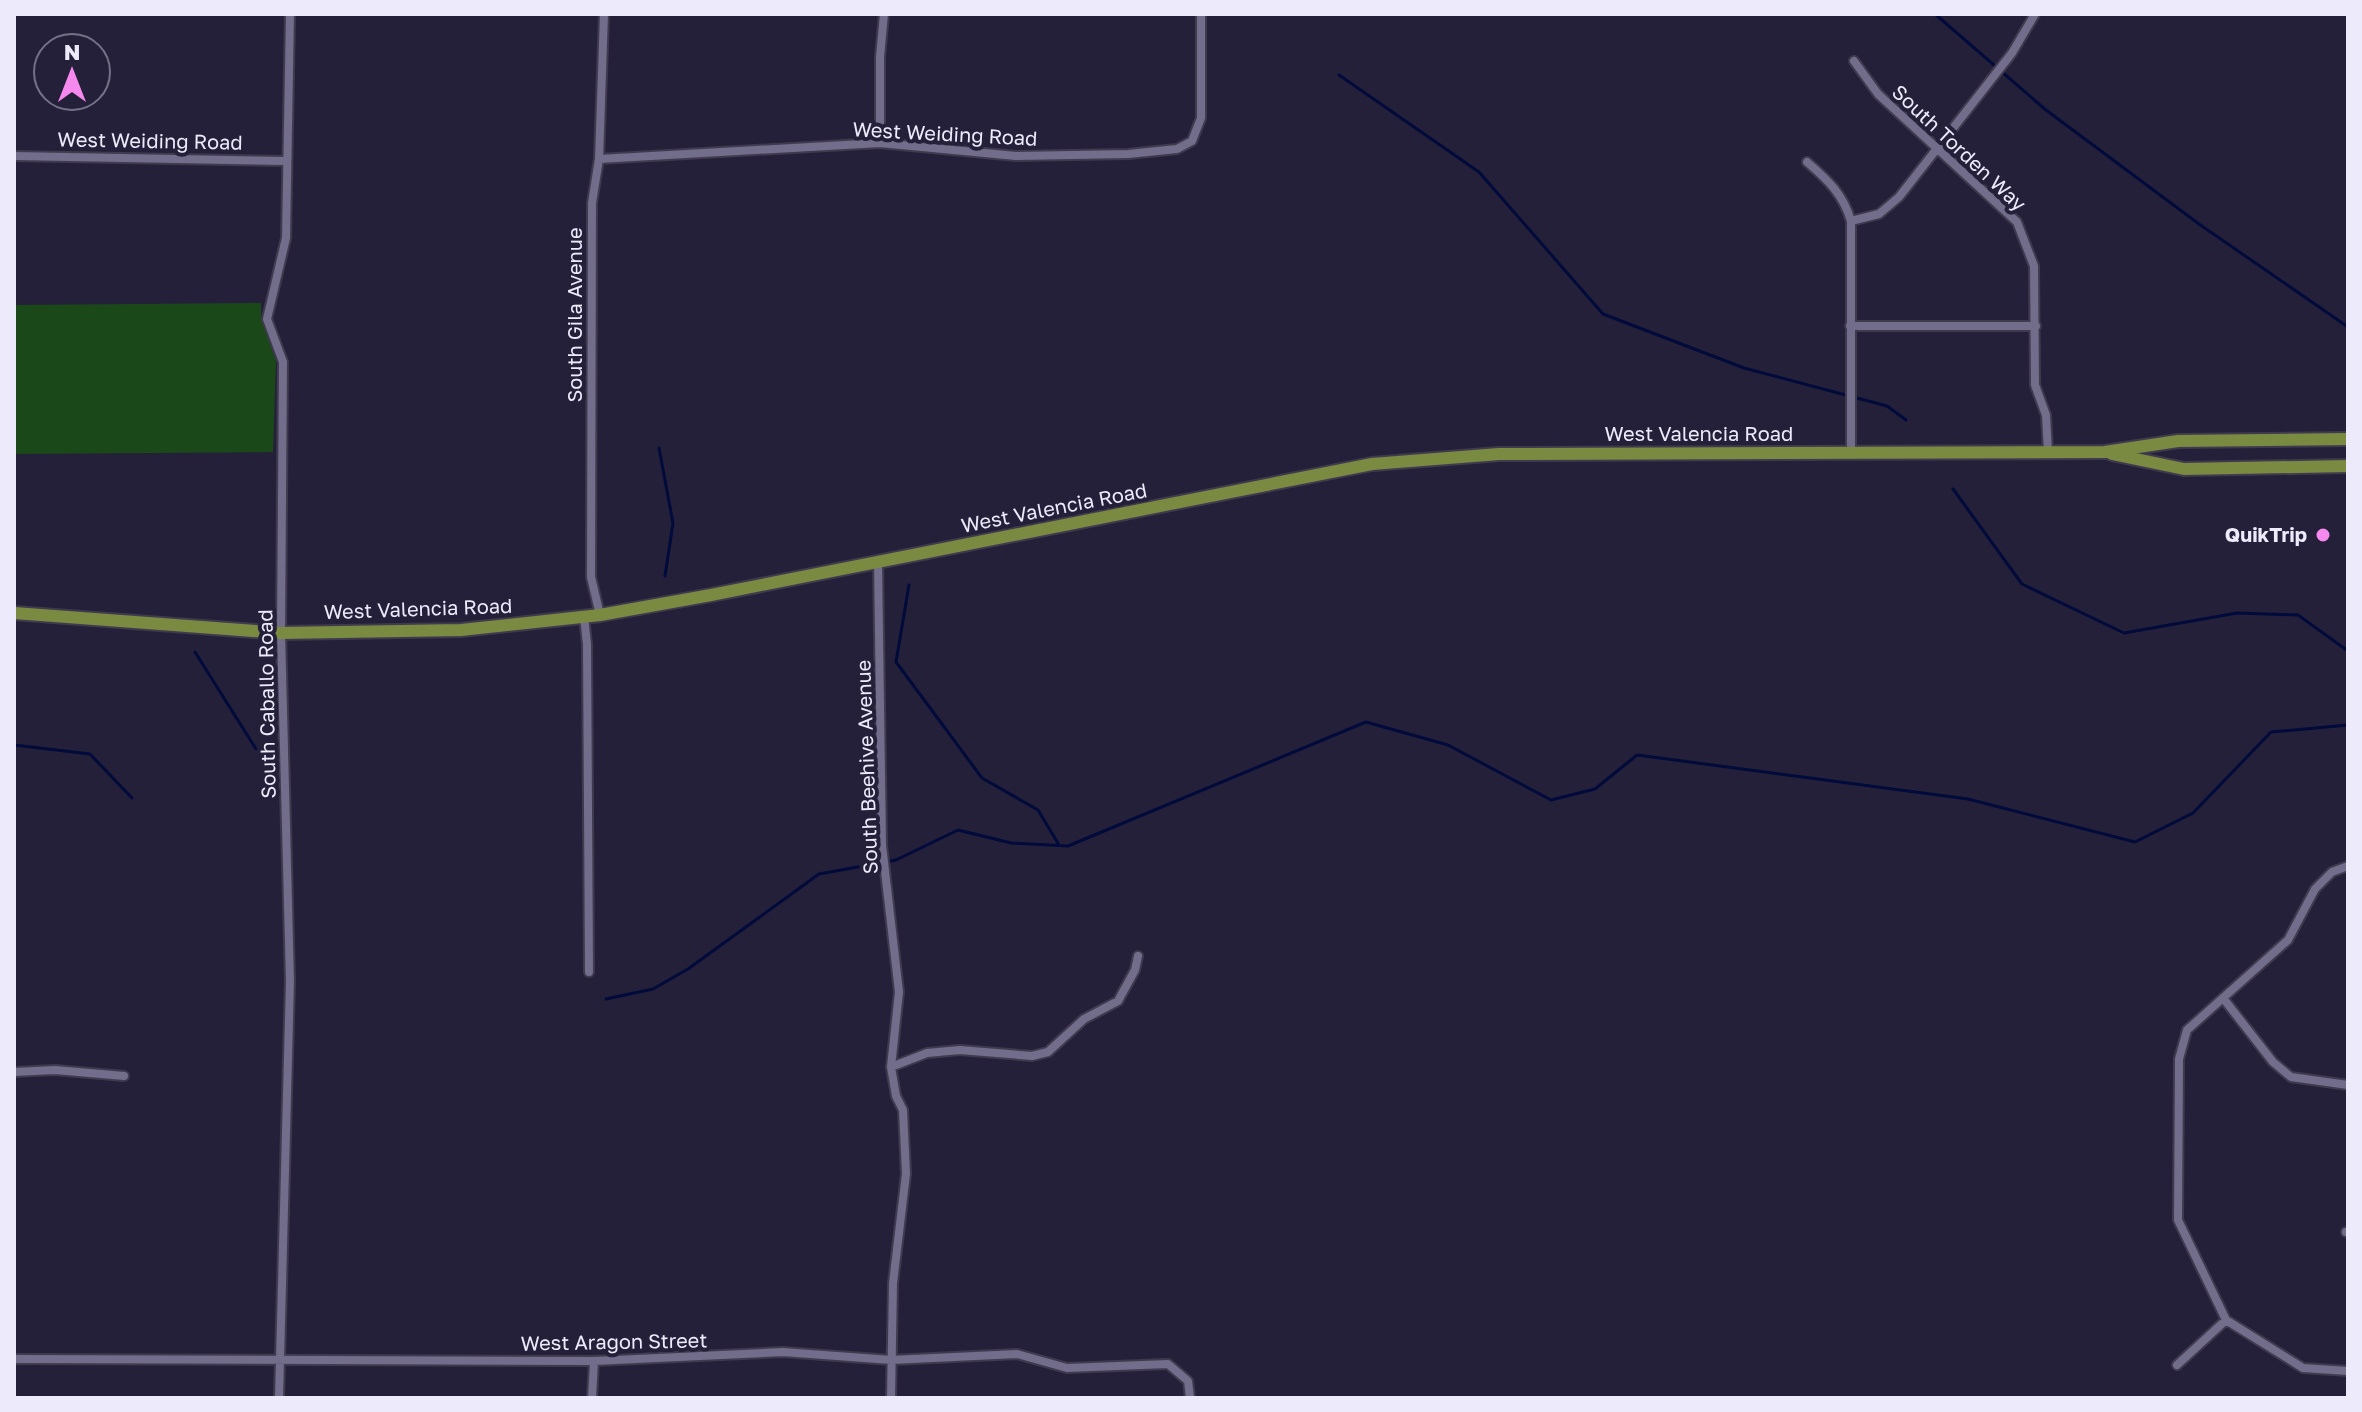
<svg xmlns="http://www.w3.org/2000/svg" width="2362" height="1412" font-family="'Golos Text',sans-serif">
  <rect width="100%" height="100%" fill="#252039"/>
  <path fill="#1b4819" d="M261,303V317L276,361L273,452L14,454V305Z"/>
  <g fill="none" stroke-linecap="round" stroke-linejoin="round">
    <path stroke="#000a3b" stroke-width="3" d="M1935,14L2046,110L2199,224L2348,327
      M1339,75L1479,172L1603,314L1744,368L1887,406L1906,420
      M659,448L673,523L665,576
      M1953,489L2022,584L2124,633L2237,613L2298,615L2348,651
      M909,585L896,662L982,778L1038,810L1059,845
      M195,652L256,749
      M14,745L90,754L132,798
      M606,999L653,989L688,969L819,874L896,860L958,830L1011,843L1068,846L1366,722L1448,745L1551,800L1595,789L1637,755L1968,799L2135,842L2193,813L2271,732L2348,725"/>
    <g stroke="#403a4f" stroke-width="12">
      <path id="minor" d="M1854,61L1878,94L2017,222L2034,266L2035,385L2046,415L2048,452
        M880,143V57L884,14
        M14,156L286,161
        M599,159L880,143L1016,156L1128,154L1177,149L1192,141L1201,118V14
        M1807,162C1828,180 1843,194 1851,221V453
        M1851,221L1879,214L1899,197L2012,53L2035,14
        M1850,326H2036
        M878,563L882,845L899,992L891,1067L896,1096L903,1110L906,1174L893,1283L891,1398
        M600,615L591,577L592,203L599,159L604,14
        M584,617L587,644L589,972
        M2348,866L2332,872L2315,889L2288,940L2187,1030L2179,1059L2178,1220L2226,1320L2303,1368L2348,1371
        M2223,998L2273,1062L2291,1077L2348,1085
        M891,1067L927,1053L960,1050L1032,1056L1048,1052L1084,1019L1118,1001L1135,970L1138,956
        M14,1072L55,1070L124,1076
        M2346,1232H2348
        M14,1359L594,1361L783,1352L891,1360L1017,1354L1067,1368L1168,1364L1188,1381L1190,1398
        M2177,1365L2226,1320
        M279,1398L290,981L281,633L283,362L267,319L286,238L290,14
        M592,1398L594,1361"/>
    </g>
    <g stroke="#403a4f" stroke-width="16">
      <path id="primary" d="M2112,454L2184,469L2348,466
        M14,613L281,633L461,630L600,615L711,595L1372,464L1499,454L2105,452L2178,441L2348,439"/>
    </g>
    <use href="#minor" stroke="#716d8a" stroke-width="8"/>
    <use href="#primary" stroke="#7a8a40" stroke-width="12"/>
  </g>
  <circle fill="#f589ee" stroke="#252039" stroke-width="3" cx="2323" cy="535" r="8"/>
  <g text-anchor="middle" stroke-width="8" stroke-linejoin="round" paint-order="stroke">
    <g font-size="20" fill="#eceafb" stroke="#252039">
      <text transform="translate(945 134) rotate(3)" y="7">West Weiding Road</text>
      <text transform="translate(150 141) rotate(1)" y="7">West Weiding Road</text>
      <text transform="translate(1959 148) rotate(43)" y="7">South Torden Way</text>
      <text transform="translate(575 315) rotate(-90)" y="7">South Gila Avenue</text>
      <text x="1699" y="441">West Valencia Road</text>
      <text transform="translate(1054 508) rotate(-11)" y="7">West Valencia Road</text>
      <text transform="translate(418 609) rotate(-2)" y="7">West Valencia Road</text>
      <text transform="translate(267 704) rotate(-91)" y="7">South Caballo Road</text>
      <text transform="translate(867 767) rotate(-92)" y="7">South Beehive Avenue</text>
      <text transform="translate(614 1342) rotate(-1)" y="7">West Aragon Street</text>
    </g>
    <g font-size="20" font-weight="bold" fill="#eceafb" stroke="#252039" text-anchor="end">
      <text x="2307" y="542">QuikTrip</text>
    </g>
  </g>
  <rect width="2362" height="1412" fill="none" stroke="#eceafb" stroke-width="32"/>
  <g transform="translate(72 72)"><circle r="38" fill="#252039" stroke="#757187" stroke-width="2"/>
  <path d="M0-6L14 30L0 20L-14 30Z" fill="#f589ee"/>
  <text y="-12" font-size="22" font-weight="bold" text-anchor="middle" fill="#eceafb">N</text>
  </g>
</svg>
